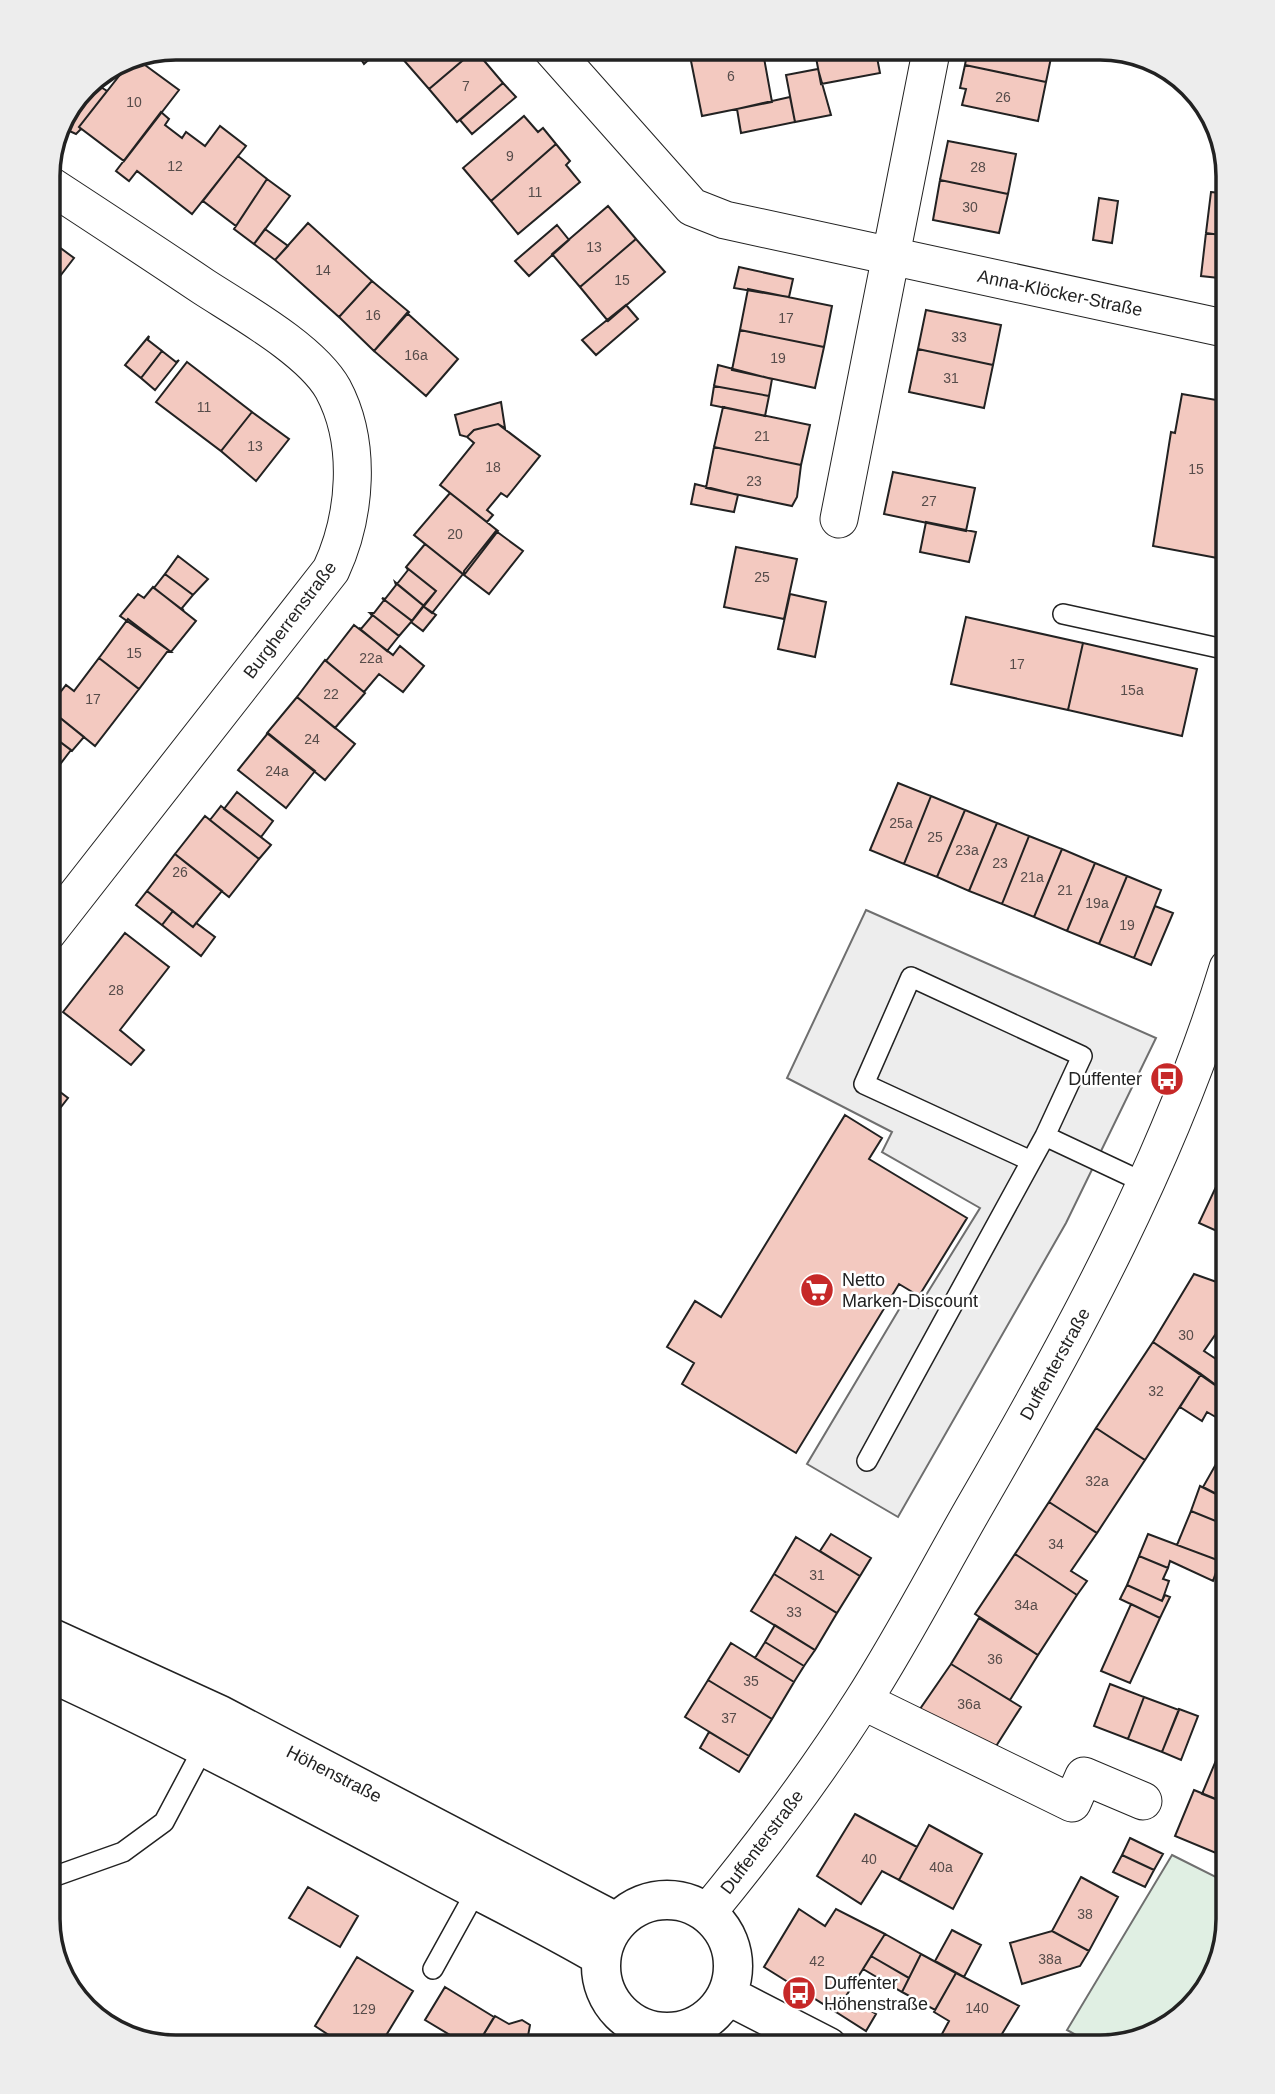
<svg xmlns="http://www.w3.org/2000/svg" width="1275" height="2094" font-family="Helvetica,sans-serif">
  <rect width="100%" height="100%" fill="#fff"/>
  <path fill="#e0efe3" stroke="#6f6f6f" stroke-width="2" d="M1172,1855L1228,1883V1919L1210,1983L1157,2033L1098,2047L1067,2030Z"/>
  <path fill="#ededed" stroke="#6f6f6f" stroke-width="2" d="M866,910L1156,1038L1066,1223L898,1517L807,1464L904,1301L918,1308L980,1208L882,1152L892,1132L787,1078Z"/>
  <path fill="#f3c9c0" stroke="#222" stroke-width="2" d="M353,47H383L364,64Z
    M411,47H473L475,50L429,89L401,57Z
    M710,47H762L772,102L702,116L689,51Z
    M814,47H875L880,73L821,84Z
    M968,48H1053L1046,82L965,65Z
    M475,50L503,83L457,122L429,89Z
    M134,57L179,90L124,161L79,127Z
    M965,65L1046,82L1038,121L962,105L966,89L960,88Z
    M818,69L831,115L795,122L786,75Z
    M503,83L516,97L472,134L460,120Z
    M96,84L107,91L79,127L81,129L76,134L65,129L80,96Z
    M790,97L795,122L741,133L737,109Z
    M161,112L169,119L165,125L182,138L186,132L205,146L220,126L246,146L192,214L137,171L129,181L116,171Z
    M524,116L538,132L543,128L556,144L491,201L463,168Z
    M948,141L1016,154L1008,194L940,180Z
    M556,144L570,161L566,165L580,182L518,234L491,201Z
    M238,156L267,179L236,226L203,201Z
    M267,179L290,196L254,244L234,229Z
    M940,180L1008,194L999,233L933,220Z
    M1211,192L1228,194V236L1206,233Z
    M1099,198L1118,201L1112,243L1093,240Z
    M608,206L636,239L580,287L552,254Z
    M308,223L372,281L339,317L275,260Z
    M557,225L569,240L529,276L515,261Z
    M265,229L288,246L275,260L254,244Z
    M1206,233L1228,236V279L1201,276Z
    M47,238L74,258L47,293Z
    M636,239L665,272L608,321L580,287Z
    M739,267L793,279L789,297L734,288Z
    M372,281L409,312L374,351L339,317Z
    M748,289L832,306L824,347L740,330Z
    M626,305L638,319L596,355L582,340Z
    M926,310L1001,325L993,365L918,349Z
    M407,313L458,359L426,396L374,351Z
    M740,330L824,347L815,388L732,370Z
    M149,336L148,340L162,351L141,378L125,365Z
    M918,349L993,365L984,408L909,392Z
    M162,351L176,362L179,360L155,390L141,378Z
    M187,362L252,412L221,451L156,402Z
    M718,365L772,379L769,396L714,386Z
    M714,386L769,396L765,416L711,405Z
    M1182,394L1228,402V560L1153,546L1171,432L1175,433Z
    M501,402L505,428L498,424L474,430L467,437L460,435L455,415Z
    M723,407L810,425L801,465L714,447Z
    M252,412L289,439L256,481L221,451Z
    M498,424L540,456L507,497L501,493L487,510L493,515L487,522L440,485L474,443L467,437L474,430Z
    M714,447L801,465L797,497L792,506L706,488Z
    M893,472L975,488L966,531L884,514Z
    M695,484L738,495L734,512L691,504Z
    M450,493L498,531L464,575L414,535Z
    M926,522L976,532L969,562L920,552Z
    M496,531L523,551L489,594L464,575V571Z
    M425,544L463,574L432,613L423,606L436,591L406,567Z
    M736,547L797,559L784,619L724,607Z
    M178,556L208,579L193,595L165,574Z
    M406,567L436,591L424,606L397,584L408,570Z
    M165,574L193,595L182,608L184,611L154,588Z
    M395,582L424,606L412,621L382,598L385,599L396,585Z
    M153,587L196,621L171,652L120,616L138,594L144,598Z
    M790,594L826,602L815,657L778,649Z
    M382,598L412,621L399,636L370,613H374L384,600Z
    M423,606L436,615L423,631L411,622Z
    M370,613L399,636L387,651L359,628L361,629L372,616Z
    M966,617L1083,643L1068,710L951,684Z
    M128,619L171,652H167L139,689L99,658Z
    M354,625L393,655L400,646L424,666L403,692L379,674L364,692L326,661Z
    M1083,643L1197,669L1182,736L1068,710Z
    M99,658L139,689L95,746L48,708L66,685L74,691Z
    M325,660L365,693L335,728L297,697Z
    M297,697L355,744L325,780L267,733Z
    M48,708L84,737L72,751L47,732Z
    M47,732L71,750L58,767L47,758Z
    M268,733L315,771L286,808L238,770Z
    M47,758L58,767L48,782H47Z
    M898,783L931,796L904,864L870,850Z
    M237,792L273,821L261,837L224,809Z
    M931,796L965,810L937,877L904,864Z
    M221,806L271,845L259,859L210,820Z
    M965,810L997,823L969,891L937,877Z
    M205,816L259,859L229,897L175,854Z
    M997,823L1029,836L1002,904L969,891Z
    M1029,836L1062,849L1034,917L1002,904Z
    M1062,849L1095,863L1067,931L1034,917Z
    M175,854L222,891L193,927L147,891Z
    M1095,863L1127,876L1099,944L1067,931Z
    M1127,876L1161,890L1134,958L1099,944Z
    M147,891L173,911L162,925L136,905Z
    M1155,906L1173,913L1151,965L1134,958Z
    M173,911L193,927L196,923L215,937L201,956L162,925Z
    M125,933L169,967L120,1030L144,1050L131,1065L63,1012Z
    M47,1082L68,1098L47,1125Z
    M845,1115L882,1138L869,1159L967,1218L919,1296L899,1284L796,1453L682,1384L694,1363L667,1347L695,1301L721,1317Z
    M1222,1174L1228,1177V1236L1199,1223Z
    M1194,1274L1228,1286V1327L1222,1325L1204,1351L1228,1367V1394L1153,1342Z
    M1153,1342L1201,1374L1145,1460L1096,1428Z
    M1201,1374L1228,1394V1424L1207,1412L1202,1421L1180,1407Z
    M1096,1428L1145,1460L1097,1533L1049,1502Z
    M1228,1443V1500L1203,1487Z
    M1200,1486L1228,1500V1526L1191,1511Z
    M1049,1502L1097,1533L1071,1571L1087,1581L1077,1595L1015,1554Z
    M1191,1511L1228,1526V1564L1177,1545Z
    M831,1534L871,1558L860,1576L820,1551Z
    M1148,1534L1220,1561L1213,1581L1170,1561L1168,1568L1139,1556Z
    M796,1537L860,1576L837,1613L774,1574Z
    M1015,1554L1077,1595L1038,1655L975,1614Z
    M1139,1556L1168,1568L1163,1579L1169,1581L1162,1601L1127,1585Z
    M774,1574L837,1613L815,1650L751,1611Z
    M1127,1585L1162,1601L1165,1595L1170,1597L1160,1618L1120,1599Z
    M1131,1604L1160,1618L1130,1683L1101,1671Z
    M979,1618L1038,1655L1010,1700L951,1664Z
    M775,1625L815,1650L804,1666L765,1642Z
    M765,1642L804,1666L794,1682L755,1658Z
    M731,1643L794,1682L772,1719L708,1680Z
    M951,1664L1021,1707L993,1751L920,1709Z
    M708,1680L772,1719L749,1756L685,1717Z
    M1110,1684L1144,1697L1128,1739L1094,1726Z
    M1144,1697L1179,1710L1162,1752L1128,1739Z
    M1179,1709L1198,1716L1181,1760L1162,1752Z
    M709,1732L749,1756L739,1772L700,1748Z
    M1222,1746L1228,1749V1804L1202,1794Z
    M1194,1790L1228,1804V1858L1175,1836Z
    M855,1814L917,1847L899,1880L882,1871L861,1904L817,1876Z
    M929,1825L982,1854L953,1909L899,1880Z
    M1130,1838L1163,1854L1154,1870L1122,1855Z
    M1122,1855L1154,1870L1145,1887L1113,1872Z
    M1081,1877L1118,1897L1089,1951L1052,1931Z
    M308,1887L358,1916L340,1947L289,1918Z
    M799,1909L825,1926L836,1909L885,1934L836,2012L764,1967Z
    M952,1930L981,1945L964,1977L935,1961Z
    M1052,1931L1089,1951L1080,1966L1022,1984L1010,1943Z
    M885,1934L921,1954L909,1978L871,1956Z
    M921,1954L956,1973L935,2010L902,1992Z
    M871,1956L909,1978L902,1992L863,1969Z
    M357,1957L413,1991L379,2047H347L315,2026Z
    M956,1973L1019,2006L994,2047H935L949,2021L934,2012Z
    M445,1987L494,2017L476,2047H470L425,2020Z
    M846,1996L876,2014L866,2031L836,2012Z
    M495,2016L509,2024L522,2020L530,2025L528,2036L545,2047H476Z"/>
  <g fill="none" stroke-linecap="round" stroke-linejoin="round">
    <g stroke="#222" stroke-width="22">
      <path id="service" d="M1063,614L1228,650
        M1031,1161L864,1084L911,977L1082,1056L1045,1136L1145,1183
        M867,1461L1045,1136
        M47,1879L123,1852L164,1822L207,1741
        M433,1969L480,1884"/>
    </g>
    <g stroke="#222" stroke-width="39">
      <path id="minor" d="M550,47L692,207L725,220L1228,329
        M839,519L932,47
        M47,933L331,570C356,516 362,443 333,389C311,350 241,311 204,287C152,252 100,218 48,184
        M863,1701L1072,1803L1084,1776L1143,1801
        M707,1913C763,1845 815,1776 862,1702C903,1638 938,1570 976,1504C1075,1333 1170,1158 1228,968
        M638,2047L647,2031"/>
    </g>
    <g stroke="#222" stroke-width="41">
      <path id="tertiary" d="M47,1636L220,1715L616,1922
        M47,1671C175,1730 298,1795 422,1861C481,1893 542,1922 600,1956
        M601 1966a66 66 0 1 1 132 0a66 66 0 1 1-132 0Z
        M727,1995L828,2047"/>
    </g>
    <use href="#service" stroke="#fff" stroke-width="19"/>
    <use href="#minor" stroke="#fff" stroke-width="37"/>
    <use href="#tertiary" stroke="#fff" stroke-width="38"/>
  </g>
  <defs>
    <g id="bus-disc" transform="scale(1.75)"><circle r="9.5" fill="#c62828" stroke="#fff"/><path d="M-5-6H5V4H4V6H2V4H-2V6H-4V4H-5ZM-3.5-4V0h7V-4ZM-3.5 1.2v1.5H-2V1.2ZM2 1.2v1.5H3.5V1.2Z" fill="#fff"/></g>
    <g id="supermarket-disc" transform="scale(1.75)"><circle r="9.5" fill="#c62828" stroke="#fff"/><path d="M-6-5.5h2.5l.6 2H6L4.5 2H-2.5L-4.4-4H-6ZM-1.5 3.2a1.3 1.3 0 1 0 .1 0ZM3 3.2a1.3 1.3 0 1 0 .1 0Z" fill="#fff"/></g>
  </defs>
  <g fill-rule="evenodd">
    <use href="#bus-disc" x="1167" y="1079"/>
    <use href="#supermarket-disc" x="817" y="1290"/>
    <use href="#bus-disc" x="799" y="1993"/>
  </g>
  <g text-anchor="middle" stroke-width="5" stroke-linejoin="round" paint-order="stroke">
    <g font-size="14" fill="#564c4a">
      <text x="731" y="81">6</text>
      <text x="466" y="91">7</text>
      <text x="1003" y="102">26</text>
      <text x="134" y="107">10</text>
      <text x="510" y="161">9</text>
      <text x="175" y="171">12</text>
      <text x="978" y="172">28</text>
      <text x="535" y="197">11</text>
      <text x="970" y="212">30</text>
      <text x="594" y="252">13</text>
      <text x="323" y="275">14</text>
      <text x="622" y="285">15</text>
      <text x="373" y="320">16</text>
      <text x="786" y="323">17</text>
      <text x="959" y="342">33</text>
      <text x="416" y="360">16a</text>
      <text x="778" y="363">19</text>
      <text x="951" y="383">31</text>
      <text x="204" y="412">11</text>
      <text x="762" y="441">21</text>
      <text x="255" y="451">13</text>
      <text x="493" y="472">18</text>
      <text x="1196" y="474">15</text>
      <text x="754" y="486">23</text>
      <text x="929" y="506">27</text>
      <text x="455" y="539">20</text>
      <text x="762" y="582">25</text>
      <text x="134" y="658">15</text>
      <text x="371" y="663">22a</text>
      <text x="1017" y="669">17</text>
      <text x="1132" y="695">15a</text>
      <text x="331" y="699">22</text>
      <text x="93" y="704">17</text>
      <text x="312" y="744">24</text>
      <text x="277" y="776">24a</text>
      <text x="901" y="828">25a</text>
      <text x="935" y="842">25</text>
      <text x="967" y="855">23a</text>
      <text x="1000" y="868">23</text>
      <text x="180" y="877">26</text>
      <text x="1032" y="882">21a</text>
      <text x="1065" y="895">21</text>
      <text x="1097" y="908">19a</text>
      <text x="1127" y="930">19</text>
      <text x="116" y="995">28</text>
      <text x="1186" y="1340">30</text>
      <text x="1156" y="1396">32</text>
      <text x="1097" y="1486">32a</text>
      <text x="1056" y="1549">34</text>
      <text x="817" y="1580">31</text>
      <text x="1026" y="1610">34a</text>
      <text x="794" y="1617">33</text>
      <text x="995" y="1664">36</text>
      <text x="751" y="1686">35</text>
      <text x="969" y="1709">36a</text>
      <text x="729" y="1723">37</text>
      <text x="869" y="1864">40</text>
      <text x="941" y="1872">40a</text>
      <text x="1085" y="1919">38</text>
      <text x="1050" y="1964">38a</text>
      <text x="817" y="1966">42</text>
      <text x="977" y="2013">140</text>
      <text x="364" y="2014">129</text>
    </g>
    <g font-size="18" fill="#222" stroke="#fff">
      <text transform="translate(1060 293) rotate(12)" y="6">Anna-Klöcker-Straße</text>
      <text transform="translate(290 620) rotate(-53)" y="6">Burgherrenstraße</text>
      <text transform="translate(1055 1364) rotate(-61)" y="6">Duffenterstraße</text>
      <text transform="translate(334 1774) rotate(27)" y="6">Höhenstraße</text>
      <text transform="translate(762 1842) rotate(-53)" y="6">Duffenterstraße</text>
    </g>
    <g font-size="18" fill="#222" stroke="#fff" text-anchor="start">
      <text x="1142" y="1085" text-anchor="end">Duffenter</text>
      <text x="842" y="1286">Netto<tspan x="842" dy="21">Marken-Discount</tspan></text>
      <text x="824" y="1989">Duffenter<tspan x="824" dy="21">Höhenstraße</tspan></text>
    </g>
  </g>
  <path d="M0 0H1275V2094H0ZM176 60H1100A116 116 0 0 1 1216 176V1919A116 116 0 0 1 1100 2035H176A116 116 0 0 1 60 1919V176A116 116 0 0 1 176 60Z" fill="#ededed" fill-rule="evenodd"/>
  <path fill="none" stroke="#222" stroke-width="3.5" d="M176 60H1100A116 116 0 0 1 1216 176V1919A116 116 0 0 1 1100 2035H176A116 116 0 0 1 60 1919V176A116 116 0 0 1 176 60Z"/>
</svg>
